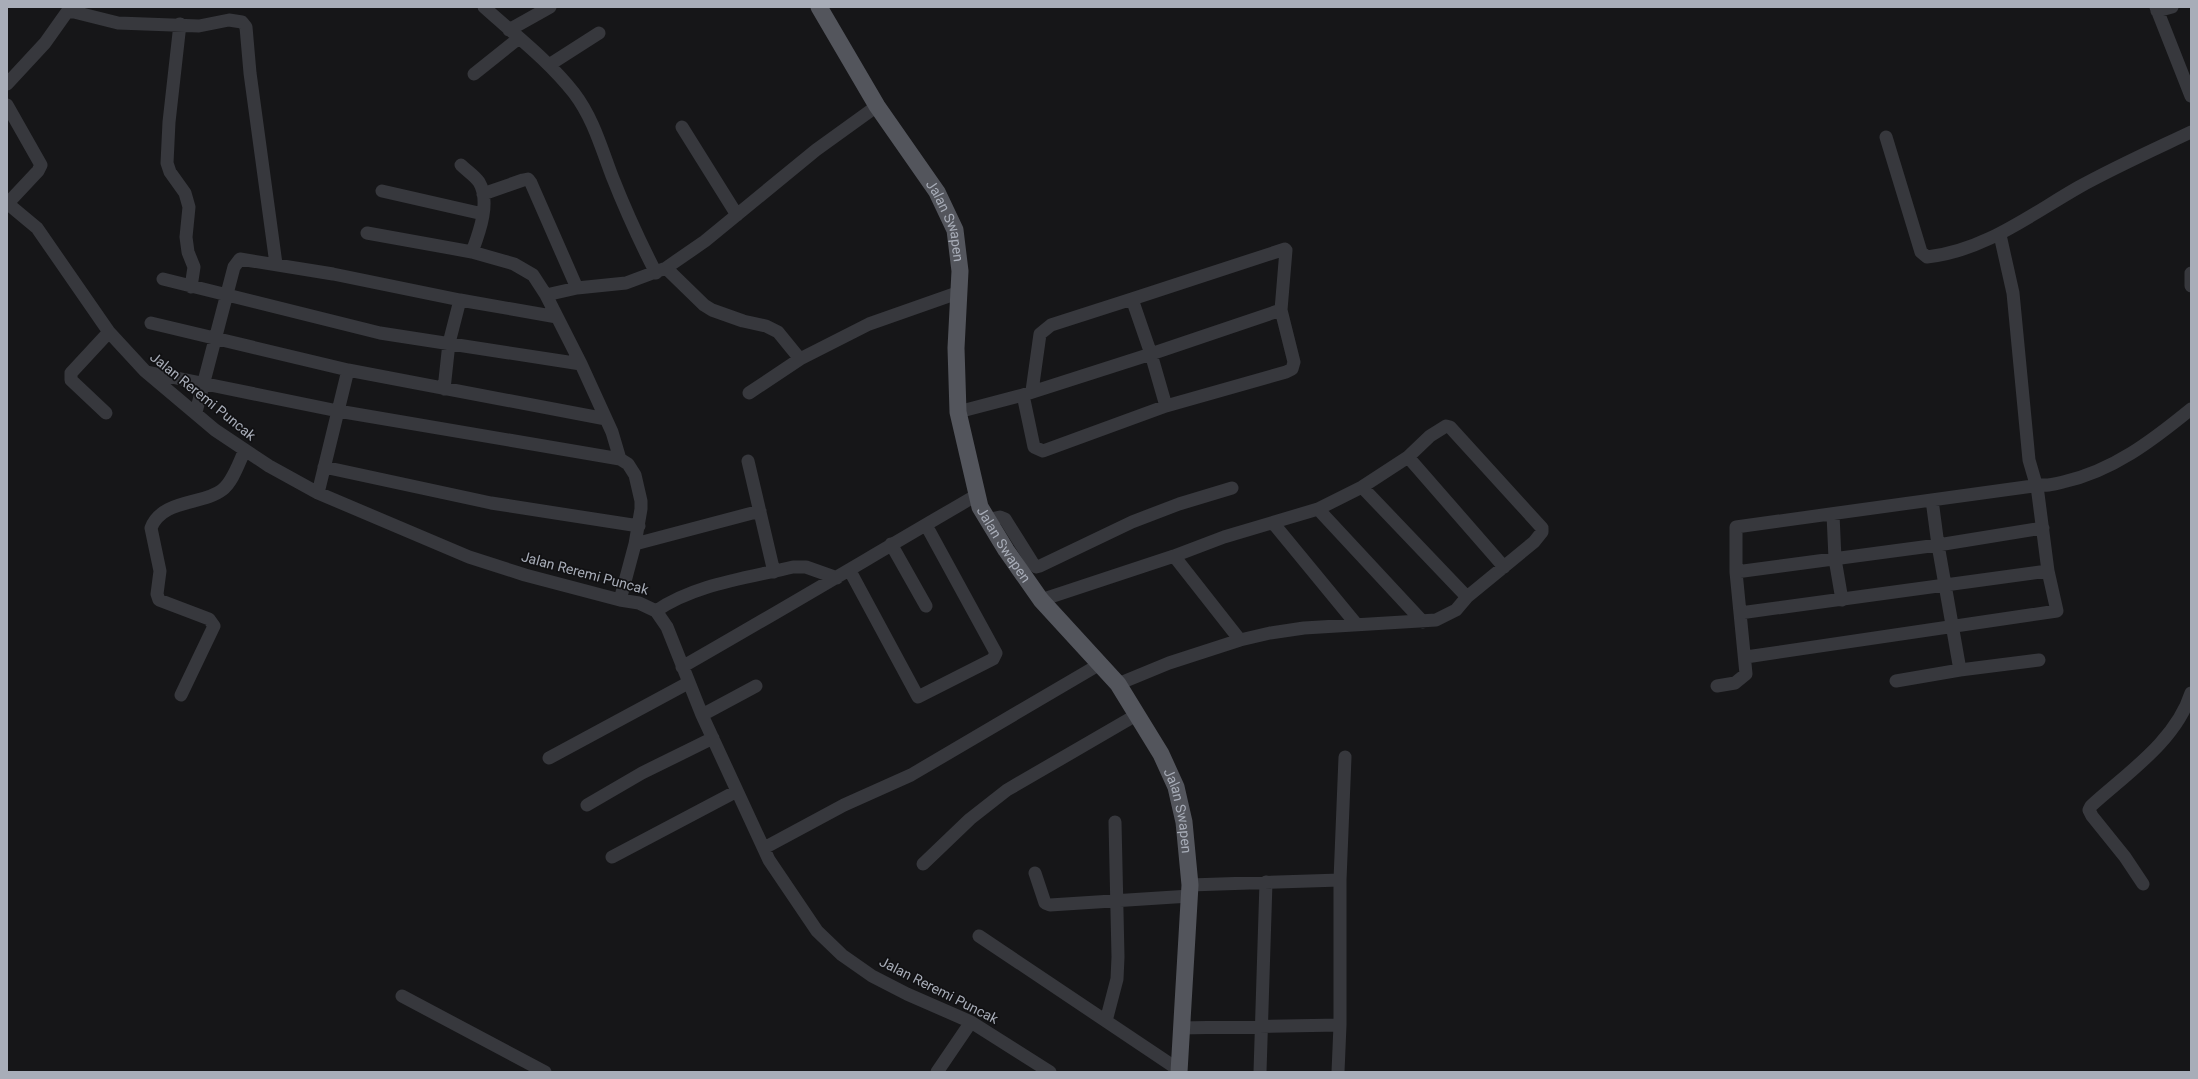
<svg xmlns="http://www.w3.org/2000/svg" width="2198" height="1079" font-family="Roboto,sans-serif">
  <rect width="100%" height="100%" fill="#161618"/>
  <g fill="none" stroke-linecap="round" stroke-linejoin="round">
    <path stroke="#37383d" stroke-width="13" d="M484,7C515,35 548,60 574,93C593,118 601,147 612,176C625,209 640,242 656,273
      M2156,7L2191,96
      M2157,11L2172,7
      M180,24L169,122L167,163L170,172L185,193L189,207L186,237L188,252L194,267L191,287
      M509,30L550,7
      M549,65L599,33
      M474,74L519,38
      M7,84L45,43L67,12H74L118,23L199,26L229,20L242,22L246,27L250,73L276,264
      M7,105L41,165L38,171L8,203
      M682,127L737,215
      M1886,137L1921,252L1927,257C1984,251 2030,215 2079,187C2115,167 2153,150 2191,132
      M461,165C467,171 474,175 479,182C491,202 479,233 472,252L514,264L533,275L546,295L581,364L612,432L620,459L628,464L635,475L641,501V509L635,544L620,600
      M382,191L483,214
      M483,194L523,180L528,179L531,183L577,288
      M7,203L37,228L109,332L145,371L215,430L269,466L318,493L469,557L525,575L620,600L639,603L656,611L667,627L702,715L769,860L817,931L842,955L872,976L907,994L971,1022L1050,1072
      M367,233L472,252
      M2000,235L2013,293L2029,460L2036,484C2045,487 2055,484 2063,482C2113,471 2153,440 2191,409
      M666,268L704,305L712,310L743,321L766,326L778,332L800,359
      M2191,273V286
      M163,279L380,333L581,364
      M546,295L577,288L626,283L666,268L705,241L816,150L877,106
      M1132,299L1285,249L1286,250L1281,310
      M151,323L348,370L606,419
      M147,372L338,411L620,459
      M444,389L449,343L460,300L557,317
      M1032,391L1040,334L1051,325L1132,299L1151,354L1281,310L1294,362L1292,369L1286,372L1166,406L1043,451L1034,447L1023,395L1151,354L1166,406
      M749,393L800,359L869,324L960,292
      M196,412L234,267L240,259L333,274L460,300
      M958,412L1023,395
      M106,413L71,380V373L109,332
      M1408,457L1504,567
      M748,461L774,572
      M324,467L491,503L639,526
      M1362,487L1467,597
      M318,493L348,370
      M1318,509L1423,622
      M1833,514L1835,559L1842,600
      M986,520L1000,517L1005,519L1032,562L1036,567L1040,566L1132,522L1179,504L1232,488
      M1273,523L1357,625
      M635,544L760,511
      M891,544L926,606
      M1174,556L1240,640
      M850,571L918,697L993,659L996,653L926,525
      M1736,572L1938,545L2043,528
      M1041,600L1174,556L1224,537L1318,509L1362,487L1408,457L1430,436L1446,426L1450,427L1542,528V532L1534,542L1467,597L1456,610L1436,620L1304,628L1270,633L1240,640L1169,663L1118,684
      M656,611C695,584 748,578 793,567H806L837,578
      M1740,613L2048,571
      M1746,657L2057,611L2048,571L2037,486
      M682,667C780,611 877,553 975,496
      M1960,670L2039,660
      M1896,681L1960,670L1938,545L1932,500
      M1717,686L1735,683L1746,674L1736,572V527L2040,485
      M181,695L214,626L209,619L159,600L157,594L160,571L151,528C162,499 203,505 222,490C233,482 239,462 245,450
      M702,715L756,686
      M549,758L688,683
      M587,805L642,773L713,738
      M764,848L844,805L911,775L1100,664
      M612,857L737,791
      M923,864L970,819L1007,790L1138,714
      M1035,873L1045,903L1050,905L1190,896
      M2143,884L2125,857L2092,816L2089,810L2091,806C2126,774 2176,741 2191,693
      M1190,885L1340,880
      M979,936L1179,1070
      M402,996L545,1072
      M1106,1021L1117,979L1118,957L1115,822
      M1181,1028L1340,1025
      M937,1072L971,1022
      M1260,1072L1266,882
      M1338,1072L1340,1025V880L1345,757"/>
    <path stroke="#53555c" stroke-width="17" id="s1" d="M819,7L877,106L937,192L955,230L960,271L956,348L958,412L980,507L1006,550L1041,600L1118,684L1161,754L1176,787L1184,822L1190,885L1179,1072"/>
  </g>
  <g text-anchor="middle" stroke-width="3.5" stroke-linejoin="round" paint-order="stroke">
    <g font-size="14" fill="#a8adb8" stroke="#111113">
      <text dy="5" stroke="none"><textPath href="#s1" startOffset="250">Jalan Swapen</textPath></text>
      <text transform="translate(203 396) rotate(39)" y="5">Jalan Reremi Puncak</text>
      <text dy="5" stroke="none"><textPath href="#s1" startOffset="586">Jalan Swapen</textPath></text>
      <text transform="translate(585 573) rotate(15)" y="5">Jalan Reremi Puncak</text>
      <text dy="5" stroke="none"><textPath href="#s1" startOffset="909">Jalan Swapen</textPath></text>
      <text transform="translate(939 990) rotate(27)" y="5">Jalan Reremi Puncak</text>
    </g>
  </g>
  <rect width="2198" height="1079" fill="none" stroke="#a8adb8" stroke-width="16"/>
</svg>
